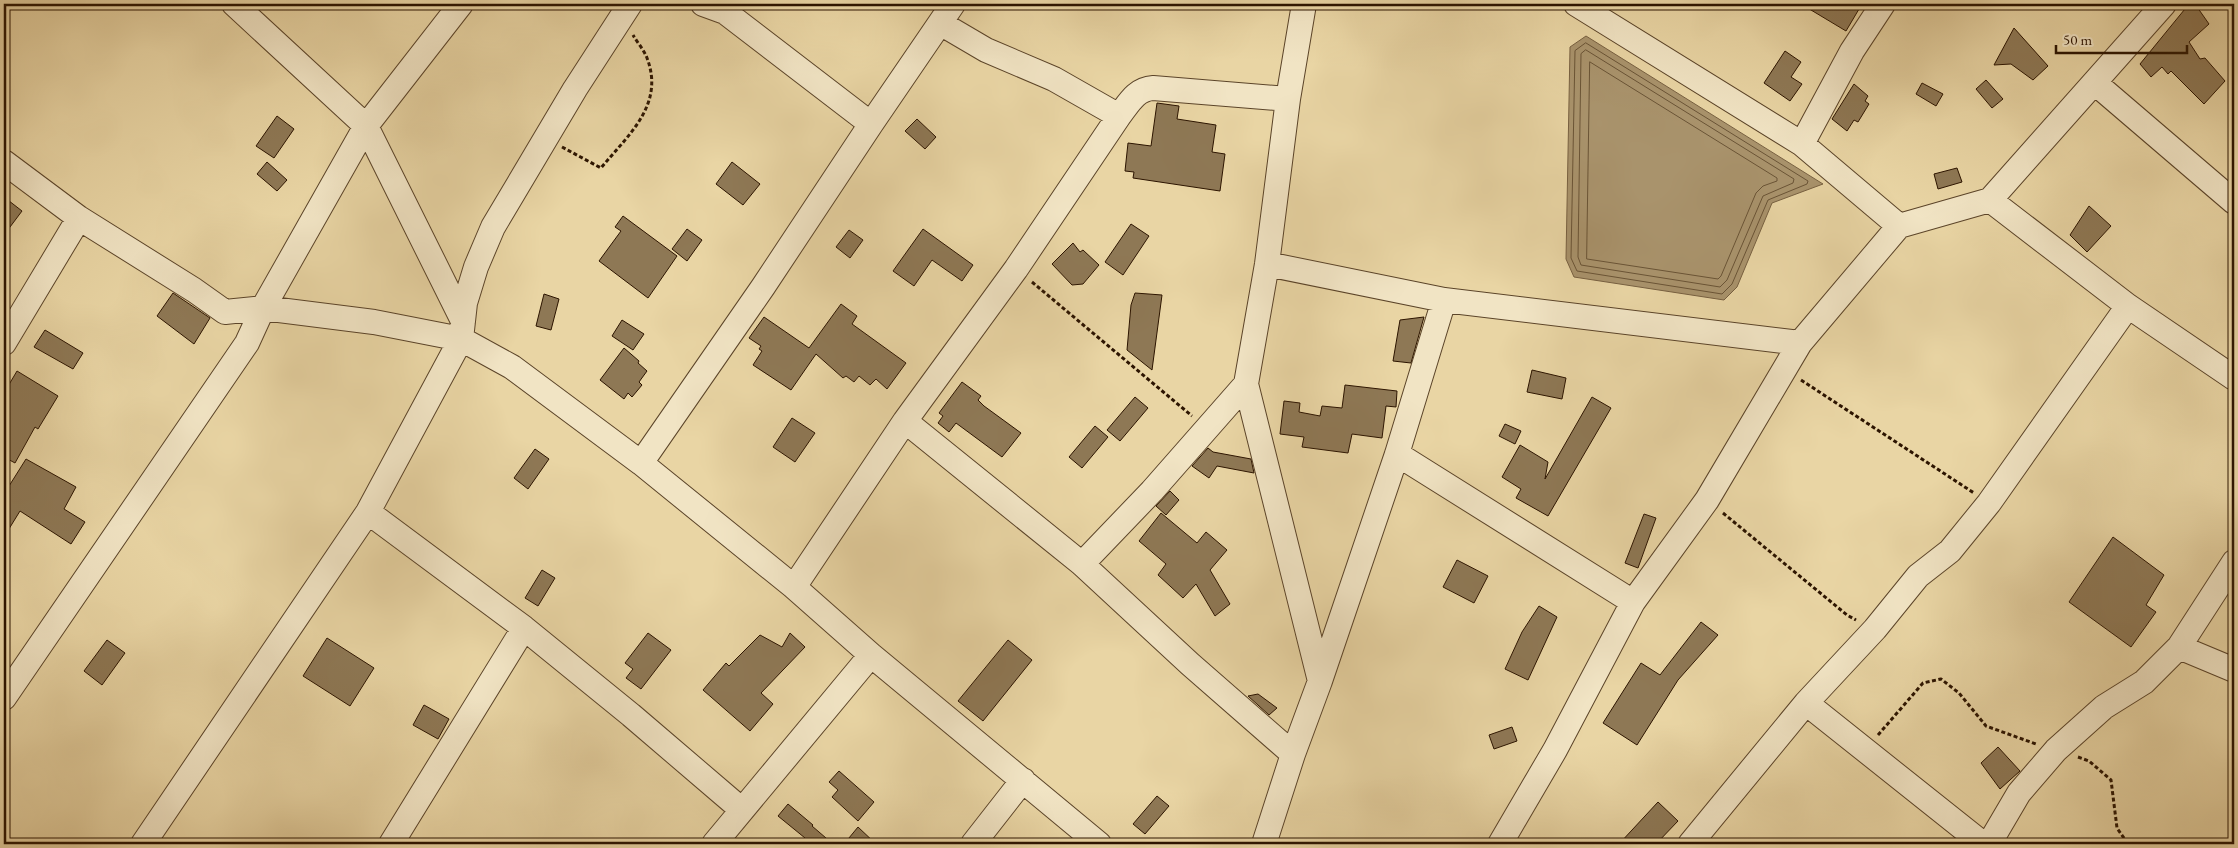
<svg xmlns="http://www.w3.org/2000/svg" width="2238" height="848" font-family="'EB Garamond',serif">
  <rect width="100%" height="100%" fill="#e9d5a4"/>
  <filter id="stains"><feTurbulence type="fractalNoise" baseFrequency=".004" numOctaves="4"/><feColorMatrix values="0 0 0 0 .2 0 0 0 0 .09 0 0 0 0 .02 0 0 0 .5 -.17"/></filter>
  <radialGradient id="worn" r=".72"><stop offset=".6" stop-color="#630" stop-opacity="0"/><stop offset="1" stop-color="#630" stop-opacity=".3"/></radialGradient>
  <path fill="#a9936c" stroke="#776041" d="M1586,36L1823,184L1772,203L1737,287L1724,300L1574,277L1566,259L1570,47Z"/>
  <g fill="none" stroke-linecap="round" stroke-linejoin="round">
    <path stroke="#6a5436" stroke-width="1" d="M1586,43L1808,181L1807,184L1768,200L1732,284L1722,294L1577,271L1571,258L1575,51Z
      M1586,50L1794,179L1793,183L1763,196L1727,280L1720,287L1581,265L1578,257L1581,54Z
      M1590,62L1777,178V181L1763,186L1756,193L1721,276L1718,279L1587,259Z"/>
  </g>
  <path fill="#8e7855" stroke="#2c1400" d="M1801,4H1862L1846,31Z
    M2189,4H2195L2209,24L2189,42L2200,59L2205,58L2225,81L2204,104L2171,71L2168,74L2162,67L2151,77L2140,64Z
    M2014,28L2048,66L2033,80L2011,64L1994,65Z
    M1785,51L1801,62L1791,77L1802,84L1790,101L1764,83Z
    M1986,80L2003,99L1992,108L1976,89Z
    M1922,83L1943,94L1936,106L1916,94Z
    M1854,84L1868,96L1865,101L1869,104L1858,122L1854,120L1847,131L1832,119Z
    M1157,103L1179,106L1177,119L1216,125L1212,152L1225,154L1220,191L1133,178L1134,172L1125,171L1128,143L1151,146Z
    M277,116L294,129L274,158L256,146Z
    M917,119L936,137L925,149L905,131Z
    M267,162L287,180L277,191L257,174Z
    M732,162L760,184L743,205L716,184Z
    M1957,168L1962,182L1938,189L1934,174Z
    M4,197L22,211L4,235Z
    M2089,206L2111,226L2087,252L2070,235Z
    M623,216L677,256L648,298L599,261L621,231L615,227Z
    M1131,224L1149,236L1123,275L1105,262Z
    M687,229L702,240L687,261L672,249Z
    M923,229L973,265L962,281L932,260L914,286L893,271Z
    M849,230L863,240L850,258L836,247Z
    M1073,243L1080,252L1083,250L1099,265L1083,284L1072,285L1052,264Z
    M173,293L210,318L194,344L157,316Z
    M1135,293L1162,295L1152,370L1127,350L1131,305Z
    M544,294L559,299L551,330L536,326Z
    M841,304L857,316L852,324L906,363L887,389L876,379L870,385L859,376L854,382L846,376L843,378L816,354L791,390L753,365L762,351L759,349L761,346L749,338L764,317L809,348Z
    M1424,317L1411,363L1393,361L1400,320Z
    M622,320L644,334L633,350L612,336Z
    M45,330L83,353L73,369L34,347Z
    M624,348L639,361L638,363L647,371L639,382L642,385L632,397L628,393L624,399L600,380Z
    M1532,370L1566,378L1562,399L1527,392Z
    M17,371L58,396L38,429L35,427L15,463L4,457V393Z
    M962,382L981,396L978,400L984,406L1021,433L1002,457L956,423L949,432L938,423L943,416L939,413Z
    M1345,385L1397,391L1396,407L1386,406L1382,438L1352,434L1348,453L1302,447L1304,437L1280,434L1284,401L1300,403L1299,412L1320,416L1322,406L1342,408Z
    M1135,397L1148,408L1120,441L1107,430Z
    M1592,397L1611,408L1548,516L1516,498L1521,489L1502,477L1520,445L1548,462L1545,479Z
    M792,418L815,433L795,462L773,447Z
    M1505,424L1521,431L1515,444L1499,436Z
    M1095,426L1108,437L1082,468L1069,457Z
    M1208,448L1213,452L1251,459L1254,473L1217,466L1209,478L1192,466Z
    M535,449L549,459L528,489L514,478Z
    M26,459L76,487L64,509L85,522L71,544L20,511L4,537V494Z
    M1170,491L1179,500L1166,515L1156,506Z
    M1161,513L1197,543L1206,532L1227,550L1210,570L1230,604L1215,616L1196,584L1183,598L1158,575L1166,564L1139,541Z
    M1644,514L1656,518L1638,568L1625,563Z
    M2113,537L2164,575L2146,605L2156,612L2131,647L2069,602Z
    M1457,560L1488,576L1474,603L1443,587Z
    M542,570L555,578L538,606L525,598Z
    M1539,606L1557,617L1528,680L1505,669L1522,632Z
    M1701,622L1718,635L1678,680L1637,745L1603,723L1641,663L1660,675Z
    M648,633L671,650L641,689L626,678L633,669L625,663Z
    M790,633L805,647L761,693L773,704L750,731L703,690L726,663L729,666L760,635L782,647Z
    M327,638L374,668L350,706L303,676Z
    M107,640L125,653L102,685L84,671Z
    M1008,640L1032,660L983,721L958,701Z
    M1258,694L1277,708L1269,715L1248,696Z
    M424,705L449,719L438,739L413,725Z
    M1512,727L1517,741L1494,749L1489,735Z
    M1998,747L2020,771L2000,789L1981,763Z
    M839,771L874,802L858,821L832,797L838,790L829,782Z
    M1157,796L1169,806L1145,834L1133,824Z
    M1658,802L1678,821L1656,844H1619Z
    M788,804L813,825L812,826L833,844H799L805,838L778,816Z
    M858,827L876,844H844Z"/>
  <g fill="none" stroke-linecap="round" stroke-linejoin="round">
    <g stroke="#5b4429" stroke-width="26">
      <path id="minor" d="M234,4L366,126L463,321
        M703,4L725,12L871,124
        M1576,4L1802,144L1899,226
        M940,23L986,50L1054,79L1119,116
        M2095,83L2234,202
        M1802,144L1852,51L1883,4
        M4,162L79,218L194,290L225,312L263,308L374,322L461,339L512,367L641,463L794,587L871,655L1099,844
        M1990,200L2128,306L2234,378
        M1267,264L1444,300L1800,343
        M4,343L79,218
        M1246,384L1320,681
        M905,421L1082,564L1190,664L1293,754
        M1397,454L1633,602
        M641,463L763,287L871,124L953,4
        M368,512L524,628L631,715L742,810
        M1082,564L1152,491L1246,384L1267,264L1288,99L1304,4
        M794,587L905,421L1016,269L1119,116C1129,103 1136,89 1153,88L1288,99
        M2179,647L2234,670
        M4,698L247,343L263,308L366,126L461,4
        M1806,703L1983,844
        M143,844L368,512L461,339L465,303L476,267L493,227L575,89L630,4
        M391,844L524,628
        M714,844L871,655
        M973,844L1023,780
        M1264,844L1293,754L1320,681L1397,454L1444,300
        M1500,844L1555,750L1633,602L1707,500L1800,343L1899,226L1990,200L2164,4
        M1690,844L1806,703L1875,629L1918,576L1950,551L1989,503L2128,306
        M1989,844L2019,793L2056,750L2104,707L2144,682L2179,647L2234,562"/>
    </g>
    <path stroke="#2c1400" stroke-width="3" stroke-dasharray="4 2.5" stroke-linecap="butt" d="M562,147L601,168C628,135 665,105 647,58C644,50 637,42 633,35
      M1032,282L1192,416
      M1801,380L1974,493
      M1723,513L1847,615L1856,620
      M1878,735L1923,683L1941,679L1959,693L1986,726L2036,744
      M2078,757L2089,761L2111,780L2117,828L2128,844"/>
    <use href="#minor" stroke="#f1e4c4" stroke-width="24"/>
  </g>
  <rect width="2238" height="848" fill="none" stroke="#e9d5a4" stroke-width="20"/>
  <rect x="5" y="5" width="2228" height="838" fill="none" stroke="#2c1400" stroke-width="2.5"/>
  <rect x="10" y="10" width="2218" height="828" fill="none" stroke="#2c1400"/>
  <path d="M2056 45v8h131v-8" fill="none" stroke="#2c1400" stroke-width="2.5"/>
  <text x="2063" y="45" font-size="15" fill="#2c1400" stroke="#f1e4c4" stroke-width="4" paint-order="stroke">50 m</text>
  <rect width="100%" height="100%" filter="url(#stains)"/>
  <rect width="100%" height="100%" fill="url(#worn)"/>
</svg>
